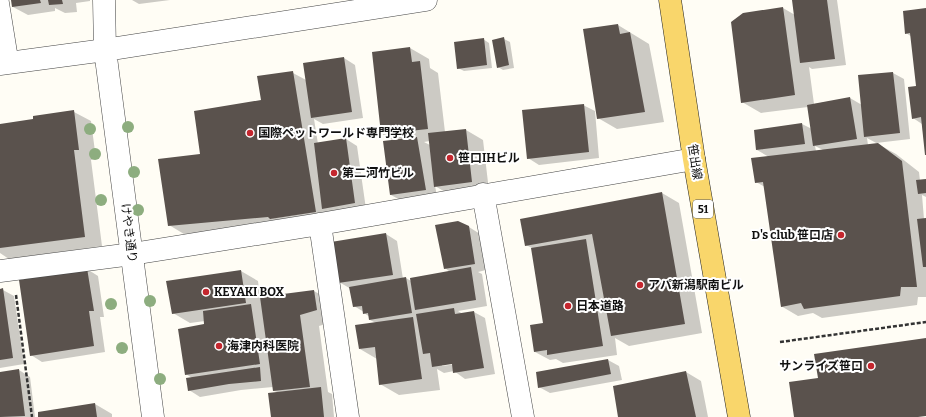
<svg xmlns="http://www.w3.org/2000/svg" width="926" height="417" font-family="Bitter,'Noto Sans JP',serif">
  <rect width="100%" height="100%" fill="#fffdf5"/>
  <path fill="#0003" fill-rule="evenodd" d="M12,0H90V1L76,3L77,12L65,13L55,8V11L28,15L13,7Z
    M132,0H170L139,4Z
    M793,0H837L846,65L812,69L809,67L814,104L850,98L862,105L859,76L893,73L904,79L910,139L876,143L896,154L919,172L920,181L926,180V197L922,195L924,219H926V297H918L917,305L822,318L813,313L798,316L781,306L765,187L756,182L769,157L757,150L755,131L802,124L812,129L808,107L761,113L742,102L783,8L795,15ZM867,138L878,144L868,145ZM815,146L823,150L816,151Z
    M926,9V155L922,124L913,118L917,87L912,37L906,33Z
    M618,25L649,44L664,122L617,129L598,118L584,30Z
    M483,39L489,43L492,68L464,71L458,68Z
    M504,39L510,42L514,68L503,70L498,67Z
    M410,48L429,59L430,68L438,73L445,132L466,130L483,140L489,191L452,196L435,186L437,196L402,201L391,195L394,141L382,134ZM430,141V145L424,142Z
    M344,58L355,65L363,118L323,124L314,119L318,144L346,139L357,146L366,209L282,225L184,234L169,225L201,155L293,73L306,80Z
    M583,105L595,111L599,158L539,165L528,158Z
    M74,112L91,121L96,159L91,160L102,246L9,259L0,253V125L34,120Z
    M662,193L679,203L702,333L629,346L615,338L617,355L563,363L556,359L550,360L535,352L544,324L532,248L526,245Z
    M469,227L480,234L486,270L478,272L482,274L487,306L458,311L463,314L474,312L485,318L495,374L465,379L454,371L444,373L437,369L440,390L399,395L380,384L377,359L360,349L376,323L370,320V317L364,313V312L354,306L351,289L339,282L386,234L397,241L403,279L406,278L411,281L450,272L445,268ZM457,362V364L442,366V364Z
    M87,269L98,276L104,317H100L105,352L42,362L31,355Z
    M241,271L258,281L260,298L314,291L333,302L336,321L319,326L328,392L332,394L334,417H272L277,392L274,391L273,387L241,390L200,397L189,390L192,378L186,374L205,325V321L190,323L173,313Z
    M0,290H3L14,296L24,364L0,368Z
    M608,360L619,366L622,380L550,393L539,387Z
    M19,370L30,377L35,417H0V373Z
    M686,372L701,381L708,417H619Z
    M95,404L112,414V417H39Z"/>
  <path fill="#5a524d" d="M11,0H40L41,3L12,7Z
    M48,0H62L63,4L49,5Z
    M792,0H827L835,59L800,63Z
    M783,7L795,95L741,103L731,22L743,13Z
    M926,8V155H925L921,117L912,119L908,87L916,86L910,33L905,34L903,11Z
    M618,24L620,34L630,32L645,112L597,119L583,29Z
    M504,37L509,65L497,68L492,40Z
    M484,38L487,65L457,69L454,42Z
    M410,47L412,62L420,61L428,129L381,134L372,52Z
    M344,57L352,112L311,118L303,63Z
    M293,71L316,212L270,219L268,217L168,226L158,159L200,154L194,111L261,100L257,76Z
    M893,72L900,133L864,137L858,75Z
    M850,97L857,139L813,146L807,105Z
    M584,104L589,152L527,159L522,110Z
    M74,110L79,150H74L85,237L0,248V124L33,119V116Z
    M802,123L805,144L756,150L754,130Z
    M466,129L472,182L434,187L428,133Z
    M417,137L426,190L390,195L383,141Z
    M346,138L355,203L322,209L314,143Z
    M878,143L902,161L917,287H901L900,296L804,309L801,303L781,307L763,182L755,183L751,158Z
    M926,179V193L918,194L916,180Z
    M662,192L685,324L611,336L592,234L525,246L520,219Z
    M926,218V267H923L917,219Z
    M458,221L469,226L475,264L444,269L435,225Z
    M386,233L393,275L338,283L331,242Z
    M586,239L603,346L547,355V350L534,352L530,325L543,323L531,248Z
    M471,267L476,300L415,310L410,278Z
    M87,268L94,311H89L94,346L30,356L19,280Z
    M241,270L246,303L172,314L166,281Z
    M406,277L412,313L369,320L368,313L363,314L362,306L353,307L349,287Z
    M3,288L13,358L0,360V289Z
    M314,290L317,310L300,315L310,387L273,391L260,297Z
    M251,304L260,364L185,375L178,329L204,324L203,311Z
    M454,308L455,314L474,311L484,368L453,373L452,364L432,367L430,353L423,354L416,314Z
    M413,317L422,379L379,385L375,347L359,349L355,325Z
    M926,338V416L918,417H794L789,382L818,378L814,354Z
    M608,359L611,374L538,388L536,372Z
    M260,367L261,381L229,384L188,391L186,378Z
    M19,369L25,416L0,417V372Z
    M686,371L696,417H618L613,386Z
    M321,387L324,417H271L268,393Z
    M95,403L97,417H38V412Z"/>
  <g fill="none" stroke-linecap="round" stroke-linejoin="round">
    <g stroke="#444" stroke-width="18">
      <path id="service" d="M0,0L10,62"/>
    </g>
    <g stroke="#444" stroke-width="23">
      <path id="minor" d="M104,0L105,50
        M483,194L523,417
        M320,224L348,417
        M0,271L132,254L320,224L694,159"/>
    </g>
    <g stroke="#444" stroke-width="23">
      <path id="tertiary" d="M105,50L153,417
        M0,64L105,50L426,0"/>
    </g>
    <g stroke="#222" stroke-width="23">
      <path id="primary" d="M670,0L694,159L739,417"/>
    </g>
    <path stroke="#333" stroke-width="2.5" stroke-dasharray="4 2" stroke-linecap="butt" d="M16,295L32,417
      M780,342L926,322"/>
    <use href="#service" stroke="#fff" stroke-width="17"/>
    <use href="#minor" stroke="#fff" stroke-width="22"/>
    <use href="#tertiary" stroke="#fff" stroke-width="22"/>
    <use href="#primary" stroke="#f9d66b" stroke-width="22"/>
  </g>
  <g fill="#8dad7f">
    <circle cx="128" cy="127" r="6"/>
    <circle cx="90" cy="129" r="6"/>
    <circle cx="95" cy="154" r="6"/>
    <circle cx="134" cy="172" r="6"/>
    <circle cx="101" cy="200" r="6"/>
    <circle cx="138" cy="210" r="6"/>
    <circle cx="150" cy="301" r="6"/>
    <circle cx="111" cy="304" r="6"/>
    <circle cx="122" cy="348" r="6"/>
    <circle cx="160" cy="379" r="6"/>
  </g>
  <g fill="#c4262e" stroke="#fff" stroke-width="1.5">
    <circle cx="250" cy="133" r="4"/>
    <circle cx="450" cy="158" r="4"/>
    <circle cx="334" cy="173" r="4"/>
    <circle cx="841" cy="235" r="4"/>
    <circle cx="640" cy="285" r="4"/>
    <circle cx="206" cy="292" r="4"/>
    <circle cx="568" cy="306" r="4"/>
    <circle cx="219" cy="346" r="4"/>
    <circle cx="871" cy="366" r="4"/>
  </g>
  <g text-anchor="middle" stroke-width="4" stroke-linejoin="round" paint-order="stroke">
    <rect fill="#fff" stroke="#585858" stroke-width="1" x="693" y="200" width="20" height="18" rx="3"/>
    <g font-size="11" font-weight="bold" fill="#111">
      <text x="703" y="213">51</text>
    </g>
    <g font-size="12" font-weight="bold" fill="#111" stroke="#fff" text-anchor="start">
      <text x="258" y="137">国際ペットワールド専門学校</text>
      <text x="458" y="162">笹口IHビル</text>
      <text x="342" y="177">第二河竹ビル</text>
      <text x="833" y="239" text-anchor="end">D's club 笹口店</text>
      <text x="648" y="289">アパ新潟駅南ビル</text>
      <text x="214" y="296">KEYAKI BOX</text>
      <text x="576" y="310">日本道路</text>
      <text x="227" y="350">海津内科医院</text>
      <text x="863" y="370" text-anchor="end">サンライズ笹口</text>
    </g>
    <g font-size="12" fill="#111" stroke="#fff">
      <text transform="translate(695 162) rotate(81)" y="4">笹出線</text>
      <text transform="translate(129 233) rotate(83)" y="4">けやき通り</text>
    </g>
  </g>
</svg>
